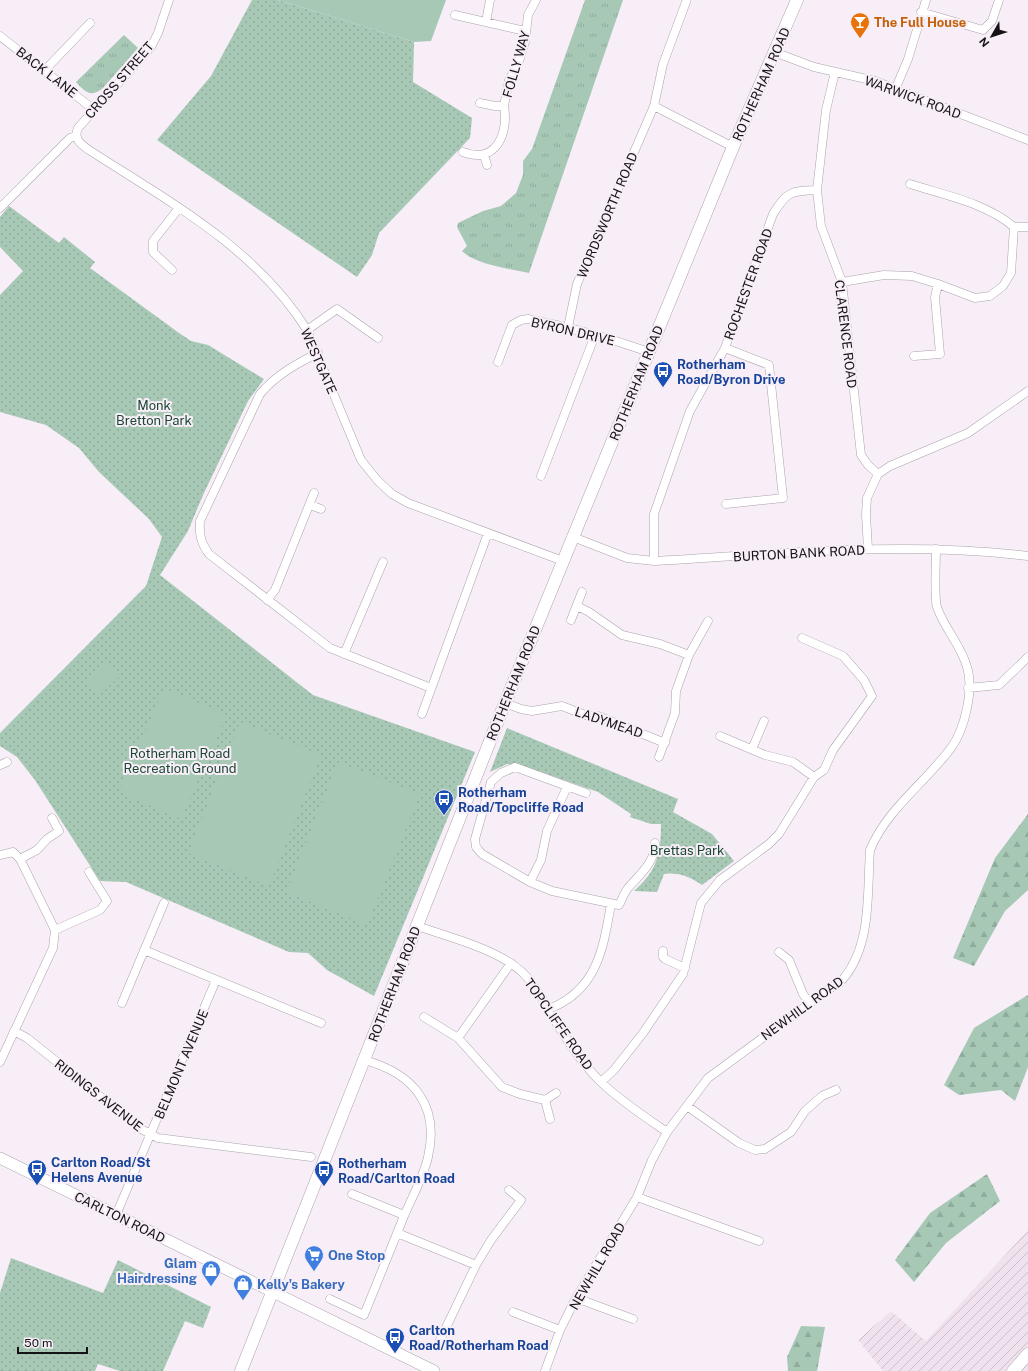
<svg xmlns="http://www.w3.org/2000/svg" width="1028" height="1371" font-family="'Public Sans',sans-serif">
  <defs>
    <pattern id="industrial-furrows" width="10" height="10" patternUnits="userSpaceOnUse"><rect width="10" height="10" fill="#f0e1ef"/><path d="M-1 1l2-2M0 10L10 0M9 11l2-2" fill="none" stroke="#cdc0cc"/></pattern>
    <pattern id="grass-tufts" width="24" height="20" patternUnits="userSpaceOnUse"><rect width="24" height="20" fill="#a7c8b5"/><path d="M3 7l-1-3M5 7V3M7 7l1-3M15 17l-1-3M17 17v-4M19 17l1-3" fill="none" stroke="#8fab9b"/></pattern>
    <pattern id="forest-firs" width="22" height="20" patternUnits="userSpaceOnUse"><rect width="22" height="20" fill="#a7c8b5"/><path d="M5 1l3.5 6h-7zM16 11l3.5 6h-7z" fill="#8fab9b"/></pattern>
    <pattern id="park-dots" width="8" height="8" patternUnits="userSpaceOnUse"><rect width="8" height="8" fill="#a7c8b5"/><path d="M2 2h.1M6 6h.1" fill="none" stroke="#8fab9b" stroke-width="1.8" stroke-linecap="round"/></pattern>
  </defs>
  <rect width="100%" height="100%" fill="#f7eef7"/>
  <path fill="url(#industrial-furrows)" d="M1028,1230V1371H883L858,1340L891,1311L926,1341Z"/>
  <path fill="url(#grass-tufts)" d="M585,0H623L529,273C511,269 474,264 462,251L467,246L457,227L458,223L483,211L501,206L516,193L523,175V161L532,149Z
    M124,35L138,48L103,88C91,98 85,92 76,82Z"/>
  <path fill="url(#forest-firs)" d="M1028,814V890L1005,911L974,966L953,958L995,858Z
    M1028,995V1067L1015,1101L1001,1090L959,1095L944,1085L974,1028Z
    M987,1174L1000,1201L946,1243L914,1282L895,1260L930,1213Z
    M801,1326L825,1327L817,1371H788L787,1357Z"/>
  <path fill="url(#park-dots)" d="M252,0H278L414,42L413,82L472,118L470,138L379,233L372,255L357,277L157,140L211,76Z
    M9,206L59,243L64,237L95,262L90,268L179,333L191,341L208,345L264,379L248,401L203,495L188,531L160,575L313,695L475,752L374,996L327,970L308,953L289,952L126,882L100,881L35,780L17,757L0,746V733L146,586L162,537L149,519L99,472L79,448L46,425L0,412V295L23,271L0,247V217Z
    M507,728L678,799L673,812L712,834L734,861L702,885C690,877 679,872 664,874L657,892L634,891C657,871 661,854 661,824H651L630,817L631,814L598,792L524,766L507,764L490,772Z
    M11,1258L103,1293L118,1260L211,1307L203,1328L185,1321L163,1371H120L98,1364L95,1371H0V1293Z"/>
  <path fill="#a7c8b5" d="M278,0H446L431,41L414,42Z
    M108,663L120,676L100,695L88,683Z
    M164,688L227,715L181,819L119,792Z
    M240,722L321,755L269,886L188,853Z
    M338,762L420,794L367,925L286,892Z"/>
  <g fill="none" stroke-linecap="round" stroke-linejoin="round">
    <g stroke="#aba3ab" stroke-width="9">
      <path id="minor" d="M169,0L158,33L151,47L78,128C73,139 81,144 89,150C168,201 256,248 307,330L361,460L378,481L392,494L408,503L563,561
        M921,12L983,30L992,21L999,0
        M455,15L525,31
        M486,22L490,0
        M0,36L93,109
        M774,52L814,67L875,81L1028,140
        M44,71L90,23
        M835,72L826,110L817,190L821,226L842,282L861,455L868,465L878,474
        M895,90L908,59L926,0
        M480,103L495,106H504L509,80L519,61L525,42L528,15L536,0
        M654,106L733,147
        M463,152C496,165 509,133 504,106
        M484,155L487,165
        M910,184C944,195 986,203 1014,227
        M0,208L70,138L76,136
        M172,270L153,252V241L179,208
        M842,282L884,275L912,276L938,284L975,298L990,296L1003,286L1011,273L1014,227H1028
        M568,327L577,284L654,106L663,64L686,2
        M307,330L337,309L378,338
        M725,348L769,365L783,498L726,504
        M318,353C296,364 276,375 260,394L200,521C199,535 201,543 209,554L330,648L431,688
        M914,356L940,354L935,297L938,284
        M498,362L512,325L521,320L528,319C570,327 609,338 649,352
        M541,476L595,335
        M310,505L321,509
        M573,537L627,558L654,561C778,554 904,541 1028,556
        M868,549L866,515L867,498L878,474L890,466L968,433L1028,391
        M654,561V514L690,411L725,348L773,214C787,192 790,191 817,190
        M267,600L275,590L314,493
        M577,606L589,612L622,635L660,644L689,655
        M571,620L582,592
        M344,654L383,562
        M968,688L999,685L1028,657
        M505,703L521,709L532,711L562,706L585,715L598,716L665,743
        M422,714L488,533
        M720,736L765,755L793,762L814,777
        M752,749L764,721
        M659,757L675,713L676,691L689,655L708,621
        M0,765L7,762
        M586,793L515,767L501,773L491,782L475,839L476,847L482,854L530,882L552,891L619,905C622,900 624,893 628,888C640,874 655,863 655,843
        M0,855L13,852L20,859L55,930L53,948L0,1062
        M20,859L37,850L47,839L59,831L52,818
        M530,882L541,860L547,831L567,787
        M417,926C449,937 497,949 522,972C541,990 549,1014 564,1035C575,1052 587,1069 602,1083C622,1102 645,1117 667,1132
        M55,930L100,910L107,901L89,872
        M144,950L321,1023
        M663,951V957L665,959L685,968
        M779,952L789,960L803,994L810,1004
        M122,1003L164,903
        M549,1009C597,990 603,950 611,904
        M424,1017L458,1038L502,1087L520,1094L545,1100L556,1093
        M14,1031L27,1038L141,1129L158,1138L311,1157
        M458,1038L511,963
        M601,1082L614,1070L643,1033L683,974L701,903L720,880L769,844L779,834L814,777L824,770L833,750L872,696L864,680L843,656L802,638
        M545,1100L550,1119
        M687,1106L739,1143L755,1150L765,1149L791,1132L805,1111L822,1096L836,1090
        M352,1194L404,1215
        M637,1197L759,1241
        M116,1215L216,980
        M397,1233L476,1265
        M576,1298L633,1319
        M330,1299L364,1315C377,1282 391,1249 404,1216C412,1197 424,1176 428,1157C440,1105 413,1073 364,1060
        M513,1312L560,1330
        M440,1340L476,1265L491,1240L521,1200L509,1190
        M545,1371L560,1330L576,1298L637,1197L652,1160L667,1132L708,1078L843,979C872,945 867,893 870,850C887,809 925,783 951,748C965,729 974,689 967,667C961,645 944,628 937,607C934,597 936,562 936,549"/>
    </g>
    <g stroke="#aba3ab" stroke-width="12">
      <path id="secondary" d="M0,1158L434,1371"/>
    </g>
    <g stroke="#aba3ab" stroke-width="13">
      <path id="primary" d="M241,1371L505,703L733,147L797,0
        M1013,1371L1028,1354"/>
    </g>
    <use href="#minor" stroke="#fff" stroke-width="8"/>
    <use href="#secondary" stroke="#fff" stroke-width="11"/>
    <use href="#primary" stroke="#fff" stroke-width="12"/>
  </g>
  <defs>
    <g id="bar-pin" transform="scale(1)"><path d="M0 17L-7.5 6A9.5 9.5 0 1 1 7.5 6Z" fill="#e8710a" stroke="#f7eef7"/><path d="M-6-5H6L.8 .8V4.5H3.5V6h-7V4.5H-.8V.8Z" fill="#fff"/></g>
    <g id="bus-pin" transform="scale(1)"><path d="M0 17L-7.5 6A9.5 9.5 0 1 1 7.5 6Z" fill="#1a4fb4" stroke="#f7eef7"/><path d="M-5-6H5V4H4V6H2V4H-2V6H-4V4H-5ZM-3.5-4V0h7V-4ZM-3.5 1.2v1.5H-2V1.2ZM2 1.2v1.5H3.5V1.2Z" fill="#fff"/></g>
    <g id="supermarket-pin" transform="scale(1)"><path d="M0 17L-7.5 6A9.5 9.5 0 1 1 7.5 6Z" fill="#3f7fe0" stroke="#f7eef7"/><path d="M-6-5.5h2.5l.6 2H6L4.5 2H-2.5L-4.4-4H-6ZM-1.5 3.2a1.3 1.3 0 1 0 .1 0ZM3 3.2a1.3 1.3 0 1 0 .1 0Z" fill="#fff"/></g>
    <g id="shop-pin" transform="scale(1)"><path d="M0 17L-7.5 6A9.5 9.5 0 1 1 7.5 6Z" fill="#3f7fe0" stroke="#f7eef7"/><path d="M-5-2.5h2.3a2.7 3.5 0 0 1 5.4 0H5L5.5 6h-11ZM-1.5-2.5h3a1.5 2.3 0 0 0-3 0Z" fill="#fff"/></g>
  </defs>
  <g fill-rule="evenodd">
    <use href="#bar-pin" x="860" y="22"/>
    <use href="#bus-pin" x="663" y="371"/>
    <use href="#bus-pin" x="444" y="799"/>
    <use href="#bus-pin" x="37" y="1169"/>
    <use href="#bus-pin" x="324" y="1170"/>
    <use href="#supermarket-pin" x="314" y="1255"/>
    <use href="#shop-pin" x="211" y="1270"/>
    <use href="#shop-pin" x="243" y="1284"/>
    <use href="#bus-pin" x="395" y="1337"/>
  </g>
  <g text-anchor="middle" stroke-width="4" stroke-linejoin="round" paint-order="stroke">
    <g font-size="13" font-weight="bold" fill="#c56008" stroke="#f7eef7" text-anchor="start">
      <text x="874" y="27">The Full House</text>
    </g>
    <g font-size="13" fill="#161316" stroke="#f7eef7">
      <text transform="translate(516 64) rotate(-74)" y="5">FOLLY WAY</text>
      <text transform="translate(47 72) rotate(38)" y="5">BACK LANE</text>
      <text transform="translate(119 80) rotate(-49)" y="5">CROSS STREET</text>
      <text transform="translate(761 84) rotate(-66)" y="5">ROTHERHAM ROAD</text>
      <text transform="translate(913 97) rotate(20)" y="5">WARWICK ROAD</text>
      <text transform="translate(607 215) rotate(-67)" y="5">WORDSWORTH ROAD</text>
      <text transform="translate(748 284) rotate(-70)" y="5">ROCHESTER ROAD</text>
      <text transform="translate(573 331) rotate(13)" y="5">BYRON DRIVE</text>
      <text transform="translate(846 334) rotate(83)" y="5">CLARENCE ROAD</text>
      <text transform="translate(319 361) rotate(66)" y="5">WESTGATE</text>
      <text transform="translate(636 383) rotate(-68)" y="5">ROTHERHAM ROAD</text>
      <text transform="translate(799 553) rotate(-3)" y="5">BURTON BANK ROAD</text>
      <text transform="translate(513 683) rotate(-68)" y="5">ROTHERHAM ROAD</text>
      <text transform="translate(609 722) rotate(19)" y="5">LADYMEAD</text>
      <text transform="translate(394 984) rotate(-69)" y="5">ROTHERHAM ROAD</text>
      <text transform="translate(802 1008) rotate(-36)" y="5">NEWHILL ROAD</text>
      <text transform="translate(559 1024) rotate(55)" y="5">TOPCLIFFE ROAD</text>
      <text transform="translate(181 1064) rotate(-67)" y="5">BELMONT AVENUE</text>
      <text transform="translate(99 1095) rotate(38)" y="5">RIDINGS AVENUE</text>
      <text transform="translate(120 1217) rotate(26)" y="5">CARLTON ROAD</text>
      <text transform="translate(597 1266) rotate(-60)" y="5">NEWHILL ROAD</text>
    </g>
    <g font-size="13" font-weight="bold" fill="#164399" stroke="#f7eef7" text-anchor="start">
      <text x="677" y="369">Rotherham<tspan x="677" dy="15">Road/Byron Drive</tspan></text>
      <text x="458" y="797">Rotherham<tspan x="458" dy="15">Road/Topcliffe Road</tspan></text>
      <text x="51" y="1167">Carlton Road/St<tspan x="51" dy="15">Helens Avenue</tspan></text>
      <text x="338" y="1168">Rotherham<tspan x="338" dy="15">Road/Carlton Road</tspan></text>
      <text x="409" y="1335">Carlton<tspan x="409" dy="15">Road/Rotherham Road</tspan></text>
    </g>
    <g font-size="13" fill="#1a4732" stroke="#f7eef7">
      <text x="154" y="410">Monk<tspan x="154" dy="15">Bretton Park</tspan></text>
      <text x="180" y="758">Rotherham Road<tspan x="180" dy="15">Recreation Ground</tspan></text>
      <text x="687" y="855">Brettas Park</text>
    </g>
    <g font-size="13" font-weight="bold" fill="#366cbe" stroke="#f7eef7" text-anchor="start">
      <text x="328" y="1260">One Stop</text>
      <text x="197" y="1268" text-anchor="end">Glam<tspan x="197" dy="15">Hairdressing</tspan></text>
      <text x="257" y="1289">Kelly's Bakery</text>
    </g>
  </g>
  <g transform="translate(992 36) rotate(231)" stroke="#f7eef7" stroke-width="3" paint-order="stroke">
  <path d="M0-3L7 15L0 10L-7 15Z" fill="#161316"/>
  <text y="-6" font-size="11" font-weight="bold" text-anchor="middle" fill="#161316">N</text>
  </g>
  <path d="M18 1347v6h69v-6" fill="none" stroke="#161316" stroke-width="2"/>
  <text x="24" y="1347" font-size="12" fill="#161316" stroke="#f7eef7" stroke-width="3" paint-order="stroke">50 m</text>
</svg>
